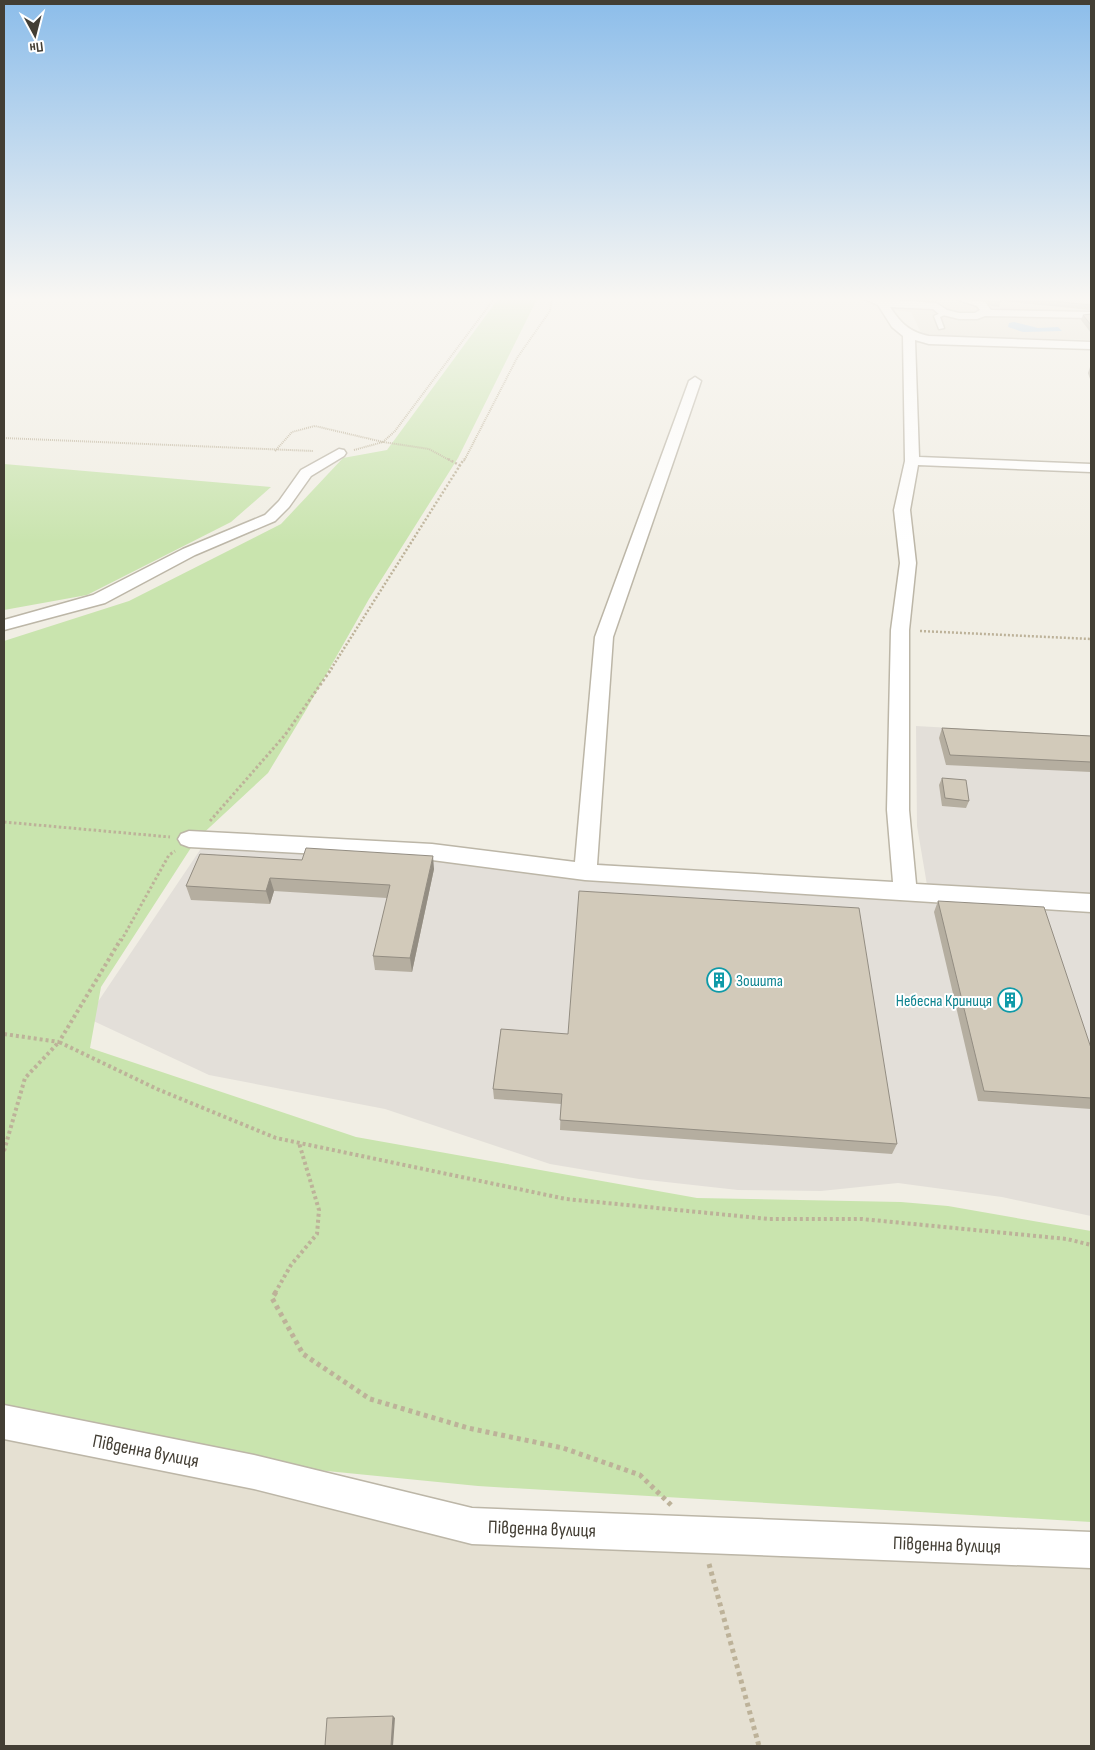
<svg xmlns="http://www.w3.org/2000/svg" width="1095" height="1750" font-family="'Sofia Sans Condensed',sans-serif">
  <rect width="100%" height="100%" fill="#f1eee4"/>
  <path fill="#e5e0d2" d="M857,299H1091V340L922,335L911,312L882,309Z
    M4,1422L472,1526L1091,1550V1746H4Z"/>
  <path fill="#e3dfd9" d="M916,726L1091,736V1216L1002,1197L898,1183L821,1191L738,1190L639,1179L550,1164L385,1109L209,1075L87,1018L202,847L291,853L439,858L448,847L618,865L927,885L917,826Z"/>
  <path fill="#c9e4ae" d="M498,299H537L458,458L369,599L306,710L268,773L196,840L101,987L90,1048L356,1137L697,1198L901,1202L948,1206L1091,1231V1522L478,1486L4,1439V641L129,601L281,524L343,458L387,450Z
    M4,464L271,487L231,522L87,595L4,610Z"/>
  <path fill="#a2caec" d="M1014,322L1038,328L1058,327L1062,331L1023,332L1008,327L1009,323Z"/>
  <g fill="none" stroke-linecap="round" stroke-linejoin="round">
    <g stroke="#bcb6a7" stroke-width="3">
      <path id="service" d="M945,311L947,314L940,317L944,328L939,329L934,316Z"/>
    </g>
    <g stroke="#bcb6a7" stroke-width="3">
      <path id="minor" d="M881,299L936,303L947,310L959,313H975L980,310L977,306L956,299L985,302L991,310L1091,312V318L985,316L977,319H959L939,314L933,309L890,307C901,323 909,332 929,336L1091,342V349L929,344L915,340L919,457L1091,464V472L918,465L910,510L916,563L909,630V810L916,884L1091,894V912L585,880L432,860L189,847L181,844L178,839L181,834L189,831L432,844L575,862L595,637L689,381L695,377L701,381L613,637L597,865L893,882L887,810L891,630L900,563L894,510L905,461L903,336L892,327L878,305L867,300Z
        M339,449L344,450L346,453L344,456L311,476L289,507L275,521L195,555L105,603L4,630V620L93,595L183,549L265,515L279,501L301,470Z
        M4,1405L254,1455L472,1508L1091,1532V1568L472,1544L254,1489L4,1439Z"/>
    </g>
    <path stroke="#bdb299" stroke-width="2" stroke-dasharray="1 1" stroke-linecap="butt" d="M4,438L313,451
      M354,450L383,442L395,431L494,299
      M275,451L292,432L315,426L383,442L429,449L451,461
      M464,461L517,358L550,311L552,299"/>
    <path stroke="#bdb299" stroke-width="2.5" stroke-dasharray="2 2" stroke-linecap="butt" d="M448,459L461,466
      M920,631L1091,639
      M331,669L464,459"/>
    <path stroke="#bdb299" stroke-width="3" stroke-dasharray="2.5 2.5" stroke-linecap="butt" d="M210,821L285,735L332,668
      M4,822L170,837
      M121,941L169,855L175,851"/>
    <path stroke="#bdb299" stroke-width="4" stroke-dasharray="3 3" stroke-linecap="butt" d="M4,1034L59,1042L121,939
      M4,1151L25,1078L59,1042L157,1089L276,1138L566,1199L769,1219H862L1067,1239L1091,1245
      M275,1293L291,1265L317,1234L319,1210L299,1143"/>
    <path stroke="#bdb299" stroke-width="5" stroke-dasharray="4 4" stroke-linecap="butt" d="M276,1292L272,1298L303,1354L370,1399L468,1428L563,1448L640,1475L672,1506
      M709,1564L759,1746"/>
    <use href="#service" fill="#fff" fill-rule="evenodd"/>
    <use href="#minor" fill="#fff" fill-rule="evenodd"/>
  </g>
  <path fill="#b5aea0" d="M977,299H1091V312V310L1001,301L999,307L991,306L985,300Z
    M1091,314V333L1081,320L1083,315Z
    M1091,364V382L1088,373Z
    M942,728L1091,736V772L946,765L939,738Z
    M942,778L969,801L966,808L942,806L939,785Z
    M200,854L434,869L412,972L375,970L373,956L387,898L274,891L270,904L191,900L186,886Z
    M938,901L1091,1048V1109L978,1101L934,912Z
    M501,1029L897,1144L892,1154L560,1130L561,1104L494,1099L493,1089Z"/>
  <path fill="#938d82" d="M433,856L434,869L412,972L410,958Z
    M270,878L274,891L270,904L266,891Z
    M393,1716L395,1718L393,1746H391Z"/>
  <path fill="#d2caba" stroke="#938d82" d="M990,299H999L1001,302L992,301Z
    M1032,299H1091V305Z
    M1091,314V325L1083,315Z
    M942,728L1091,736V762L950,755Z
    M942,778L966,780L969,801L945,798Z
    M306,848L433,856L410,958L373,956L390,885L270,878L266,891L186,886L200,854L302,860Z
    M579,891L859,908L897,1144L560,1120L562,1094L493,1089L501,1029L568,1034Z
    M938,901L1044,907L1091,1048V1098L984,1091Z
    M393,1716L391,1746H325L327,1718Z"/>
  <linearGradient id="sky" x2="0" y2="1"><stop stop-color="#8cbdea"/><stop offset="0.55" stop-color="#f9f7f3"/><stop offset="1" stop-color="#f9f7f3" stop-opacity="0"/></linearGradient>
  <rect width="1095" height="544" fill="url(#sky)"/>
  <defs>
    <g id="building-ring" transform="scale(1.25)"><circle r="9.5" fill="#fff" stroke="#0f9aa8" stroke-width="1.5"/><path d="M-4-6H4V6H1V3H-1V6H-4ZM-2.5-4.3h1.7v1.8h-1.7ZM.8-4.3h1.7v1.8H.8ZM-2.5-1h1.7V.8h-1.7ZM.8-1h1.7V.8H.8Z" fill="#0f9aa8"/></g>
  </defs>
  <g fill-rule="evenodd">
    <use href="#building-ring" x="719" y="980"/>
    <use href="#building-ring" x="1010" y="1000"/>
  </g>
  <g text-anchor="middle" stroke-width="4" stroke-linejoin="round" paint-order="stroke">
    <g font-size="16" fill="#0d838f" stroke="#fff" text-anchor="start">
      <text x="736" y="986">Зошита</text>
      <text x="992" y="1006" text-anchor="end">Небесна Криниця</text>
    </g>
    <g font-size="19" fill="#433e34" stroke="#fff">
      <text transform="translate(146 1450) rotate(11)" y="7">Південна вулиця</text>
      <text transform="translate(542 1528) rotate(2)" y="7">Південна вулиця</text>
      <text transform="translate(947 1544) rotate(2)" y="7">Південна вулиця</text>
    </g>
  </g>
  <rect width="1095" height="1750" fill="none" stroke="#433e34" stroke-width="10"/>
  <g transform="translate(35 35) rotate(173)" stroke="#ffffff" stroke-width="4" paint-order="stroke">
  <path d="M0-4L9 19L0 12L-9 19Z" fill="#433e34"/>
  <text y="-8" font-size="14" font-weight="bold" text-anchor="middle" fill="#433e34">Пн</text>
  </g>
</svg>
